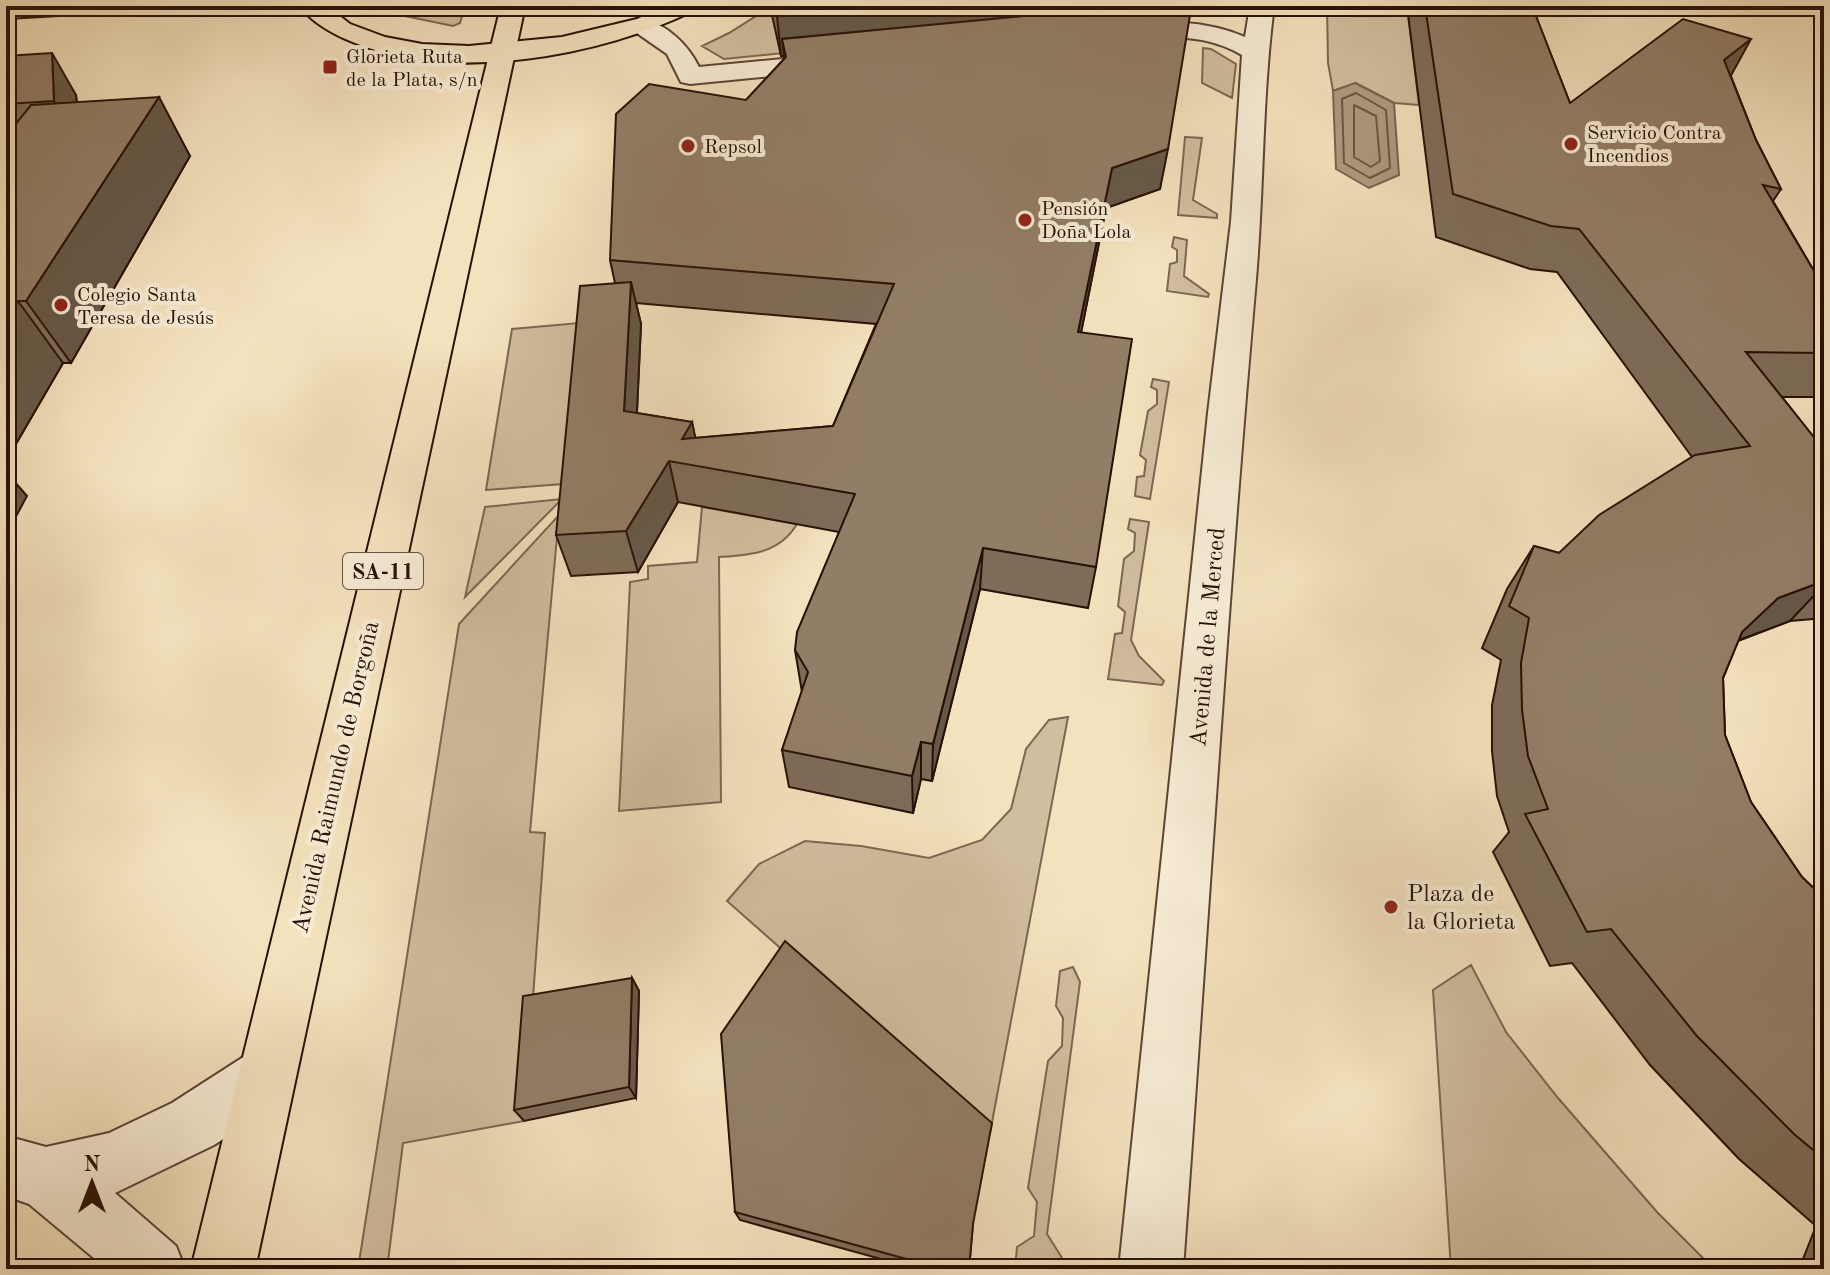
<svg xmlns="http://www.w3.org/2000/svg" width="1830" height="1275" font-family="'Old Standard TT',serif">
  <rect width="100%" height="100%" fill="#f4e2be"/>
  <filter id="stains"><feTurbulence type="fractalNoise" baseFrequency=".0025" numOctaves="4"/><feColorMatrix values="0 0 0 0 .2 0 0 0 0 .09 0 0 0 0 .02 0 0 0 .5 -.17"/></filter>
  <radialGradient id="worn" r=".72"><stop offset=".6" stop-color="#630" stop-opacity="0"/><stop offset="1" stop-color="#630" stop-opacity=".3"/></radialGradient>
  <path fill="#d1be9f" stroke="#7c6752" stroke-width="2" d="M383,6H465L460,23L453,26L405,16Z
    M772,6L795,52L724,59L702,46L729,33Z
    M1327,6H1407L1419,105L1394,103L1356,83L1333,91L1328,63Z
    M1203,48L1211,49L1236,64L1232,98L1202,83Z
    M1185,137L1202,138L1193,200L1217,214V218L1178,215Z
    M1174,237L1187,240L1184,276L1209,294L1208,297L1167,291L1170,264L1177,262V250L1172,247Z
    M579,323L563,484L486,490L512,329Z
    M1153,379L1169,382L1150,499L1135,496L1137,477L1144,476L1146,460L1140,455L1148,411L1157,404V390L1151,387Z
    M562,499L465,597L485,507Z
    M702,507L797,524C779,554 750,555 719,557L721,802L619,811L630,582L648,579V566L697,562Z
    M559,515L530,832L545,833L524,1121L403,1143L387,1269H358L459,624Z
    M1130,519L1149,522L1131,640L1139,656L1164,681L1162,685L1108,679L1115,634L1122,633L1125,612L1118,606L1124,559L1134,551L1135,533L1128,529Z
    M1068,717L990,1133L727,901L759,864L805,841L861,846L929,858L982,840L1011,809L1026,749L1049,720Z
    M1471,965L1506,1032L1558,1098L1657,1212L1714,1269H1451L1433,990Z
    M1073,967L1080,982L1047,1234L1069,1269H1015L1017,1247L1034,1236L1037,1202L1028,1188L1048,1061L1062,1046L1063,1018L1056,1006L1060,971Z"/>
  <path fill="#af9b7f" stroke="#79634f" stroke-width="2" d="M1355,83L1394,103L1399,175L1369,188L1336,169L1333,91Z"/>
  <g fill="none" stroke-linecap="round" stroke-linejoin="round">
    <path stroke="#6c5642" stroke-width="2" d="M1356,93L1386,110L1390,168L1370,178L1344,163L1342,99Z
      M1354,105L1376,116L1380,161L1371,167L1354,157Z"/>
    <g stroke="#5b4434" stroke-width="4">
      <path id="minor" d="M1250,6H1274C1262,96 1264,188 1256,279C1227,608 1207,939 1183,1269H1119L1208,413L1231,222L1242,55C1216,40 1190,36 1160,38C1147,38 1134,41 1121,38L1118,33L1121,28C1161,18 1207,21 1245,37Z
        M643,19C668,25 688,45 699,67L835,54L844,57L848,62L844,67L835,70L690,84L681,82L667,54L634,31L631,26L634,21Z
        M266,1048L287,1056L295,1077L287,1098L214,1145L115,1193L176,1246L185,1269H107L29,1204L6,1196V1136L46,1147L109,1133L172,1103L245,1056Z"/>
    </g>
    <g stroke="#281006" stroke-width="4">
      <path id="major" d="M6,6H107L103,11L95,13L6,18Z
        M300,6H327L350,24L385,37L422,44L469,46L562,37L637,19L666,6H697L693,11C600,56 454,83 355,43C335,35 313,24 300,6Z"/>
    </g>
    <g stroke="#281006" stroke-width="4">
      <path id="highway" d="M501,6H525L255,1269H191Z"/>
    </g>
    <use href="#minor" fill="#f8ecd5" fill-rule="evenodd"/>
    <use href="#major" fill="#f4e2be" fill-rule="evenodd"/>
    <use href="#highway" fill="#f4e2be" fill-rule="evenodd"/>
  </g>
  <path fill="#7e6c58" stroke="#281006" stroke-width="2" fill-rule="evenodd" d="M770,6H1183L1160,189L1106,208L1081,332L1096,567L1088,608L980,589L932,781L921,779L913,813L789,787L782,750L802,692L795,650L839,532L678,502L638,572L571,576L556,535L615,283L610,260L746,100L784,59V56H781ZM636,303L876,324L833,426L695,438L692,422L637,413L641,324Z
    M1407,6H1532L1570,103L1731,76L1756,140L1781,189L1773,201L1824,288V397H1782L1824,450V618L1790,621L1738,641L1723,678L1725,735L1751,802L1802,877L1824,898V1269H1799L1816,1226L1739,1159L1650,1065L1572,963L1550,966L1493,852L1509,832L1497,796L1492,751V705L1501,660L1482,648L1507,589L1534,546L1559,553L1692,457L1557,272L1530,269L1436,237Z
    M6,56L76,95L77,102L190,156L71,363H63L6,461Z
    M632,978L639,991L636,1098L524,1121L514,1110Z
    M735,1212L973,1224L969,1269H917L740,1220Z"/>
  <path fill="#665847" stroke="#281006" stroke-width="2" d="M776,6H1161L782,39L784,56H781Z
    M1751,39L1729,79L1724,60Z
    M52,53L76,95L79,143L54,101Z
    M159,97L190,156L71,363L26,301Z
    M1168,149L1160,189L1106,208L1073,373L1078,332L1112,168Z
    M631,282L641,324L635,452L624,411Z
    M18,301L63,363L6,461V319Z
    M692,422L701,464L682,439Z
    M669,461L678,502L638,572L626,531Z
    M6,472L27,496L6,535Z
    M983,548L980,589L932,781L933,744Z
    M1824,581V585L1790,621L1739,640L1742,632L1778,598Z
    M921,742V779L913,813L912,776Z
    M632,978L639,991L636,1098L629,1087Z"/>
  <path fill="#927d66" stroke="#281006" stroke-width="2" d="M1128,6H1183L1190,15L1168,149L1112,168L1078,332L1132,339L1096,567L983,548L933,744L921,742L912,776L782,750L808,672L795,650L797,632L855,494L669,461L626,531L556,535L580,286L631,282L624,411L692,422L682,439L833,426L894,284L610,260L616,114L649,84L746,100L786,57L782,39Z
    M1425,6H1532L1570,103L1683,19L1751,39L1724,60L1756,140L1781,189L1763,185L1824,288V353L1746,352L1824,450V581L1778,598L1742,632L1723,678L1725,735L1751,802L1802,877L1824,898V1159L1794,1134L1696,1035L1611,929L1587,932L1525,814L1548,809L1528,756L1522,710L1521,663L1529,618L1509,606L1534,546L1559,553L1599,515L1695,455L1750,446L1579,229L1551,226L1453,194Z
    M52,53L54,101L6,104V56Z
    M159,97L26,301H18L6,319V136L31,105Z
    M785,941L992,1123L973,1224L969,1269H943L735,1212L721,1034Z
    M632,978L629,1087L514,1110L523,996Z"/>
  <g fill="#8f2418" stroke="#f8ecd5" stroke-width="3">
    <rect x="322" y="59" width="16" height="16" rx="4"/>
    <circle cx="1571" cy="144" r="8"/>
    <circle cx="688" cy="146" r="8"/>
    <circle cx="1025" cy="220" r="8"/>
    <circle cx="61" cy="305" r="8"/>
    <circle cx="1391" cy="907" r="8"/>
  </g>
  <g text-anchor="middle" stroke-width="8" stroke-linejoin="round" paint-order="stroke">
    <g font-size="20" fill="#281006" stroke="#f8ecd5" text-anchor="start">
      <text x="346" y="63">Glorieta Ruta<tspan x="346" dy="23">de la Plata, s/n</tspan></text>
      <text x="1587" y="139">Servicio Contra<tspan x="1587" dy="23">Incendios</tspan></text>
      <text x="704" y="153">Repsol</text>
      <text x="1041" y="215">Pensión<tspan x="1041" dy="23">Doña Lola</tspan></text>
      <text x="77" y="301">Colegio Santa<tspan x="77" dy="23">Teresa de Jesús</tspan></text>
    </g>
    <rect fill="#f8ecd5" stroke="#665244" stroke-width="2" x="343" y="553" width="80" height="36" rx="6"/>
    <g font-size="22" font-weight="bold" fill="#281006">
      <text x="383" y="579">SA-11</text>
    </g>
    <g font-size="24" fill="#281006" stroke="#f8ecd5">
      <text transform="translate(1207 637) rotate(-85)" y="8">Avenida de la Merced</text>
      <text transform="translate(335 777) rotate(-77)" y="8">Avenida Raimundo de Borgoña</text>
    </g>
    <g font-size="24" fill="#281006" stroke="#f8ecd5" text-anchor="start">
      <text x="1407" y="901">Plaza de<tspan x="1407" dy="28">la Glorieta</tspan></text>
    </g>
  </g>
  <rect width="1830" height="1275" fill="none" stroke="#f4e2be" stroke-width="32"/>
  <rect x="8" y="8" width="1814" height="1259" fill="none" stroke="#281006" stroke-width="4"/>
  <rect x="16" y="16" width="1798" height="1243" fill="none" stroke="#281006" stroke-width="2"/>
  <g transform="translate(92 1183)" stroke="#f8ecd5" stroke-width="6" paint-order="stroke">
  <path d="M0-6L14 30L0 20L-14 30Z" fill="#281006"/>
  <text y="-12" font-size="22" font-weight="bold" text-anchor="middle" fill="#281006">N</text>
  </g>
  <rect width="100%" height="100%" filter="url(#stains)"/>
  <rect width="100%" height="100%" fill="url(#worn)"/>
</svg>
